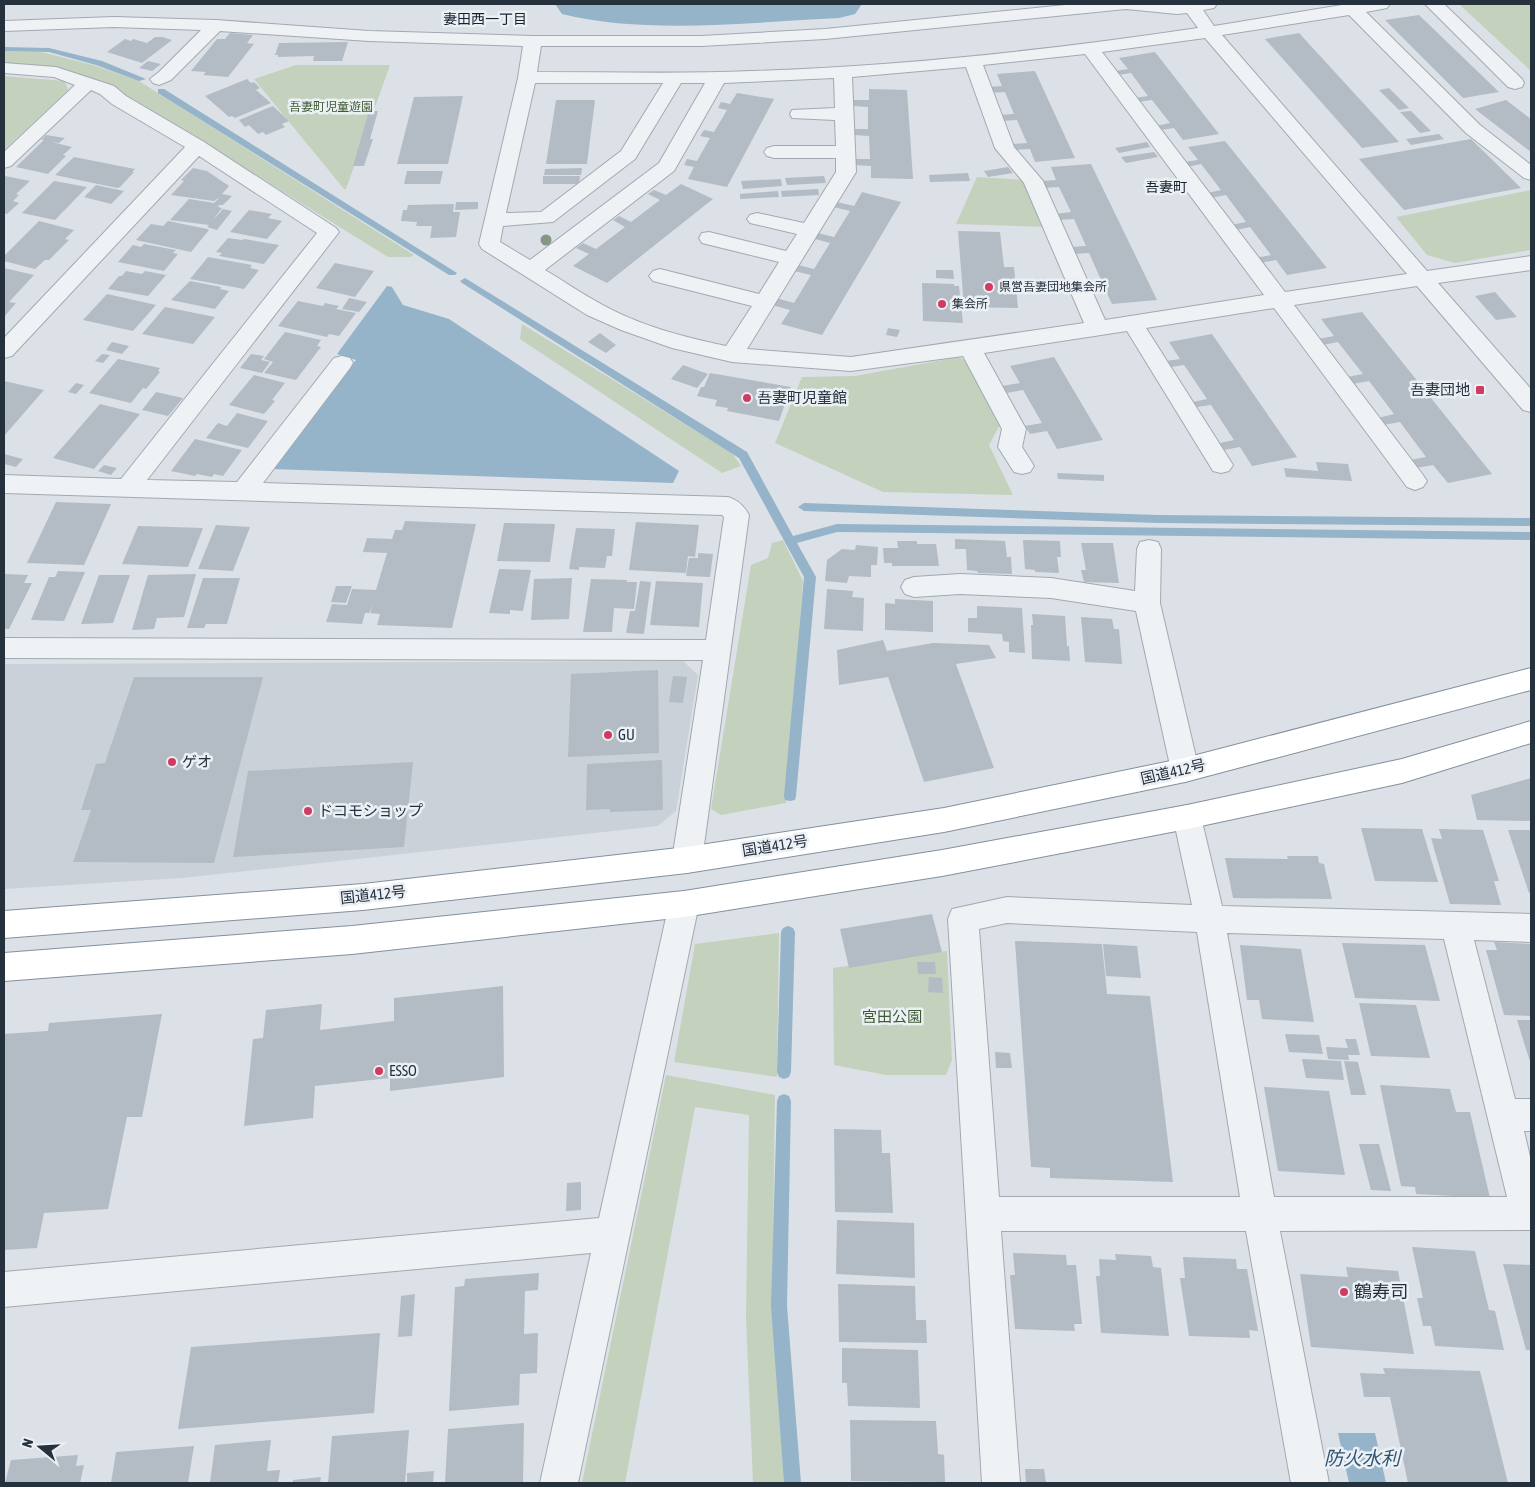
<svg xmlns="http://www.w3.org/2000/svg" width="1535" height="1487" font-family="'Asap Condensed','Noto Sans JP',sans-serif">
  <rect width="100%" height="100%" fill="#dce1e7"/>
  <path fill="#cad1d9" d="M683,661L698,675L676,811L658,826L182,878L4,889V664Z"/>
  <path fill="#c4d1bd" d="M1459,4H1531V71Z
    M4,51L41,52L93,65L139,81L414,255L410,257H388L136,101L65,70L4,63Z
    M296,65H390L346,189H344L254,79Z
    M4,76L65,81L68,90L4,150Z
    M977,177L1024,180L1045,227L956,224Z
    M1531,190V250L1455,263L1427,255L1396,217Z
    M522,324L732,453L741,466L722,473L520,339Z
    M959,357L977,369L1002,421L989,445L1013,495L883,492L775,443L802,377L855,376Z
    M783,540L803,581L786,803L721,815L711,809L751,565L768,558L772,543Z
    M779,933L777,1077L674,1062L695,944Z
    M947,951L952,1060L946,1075H886L834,1065L833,968Z
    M666,1075L775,1095L772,1312L784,1483H753L746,1318L749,1115L695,1107L625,1483H582Z"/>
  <path fill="#95b3c9" d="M387,286L392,287L403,305L449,319L679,471L673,483L272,469L356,360L337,354Z
    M1338,1433H1375L1386,1483H1349Z"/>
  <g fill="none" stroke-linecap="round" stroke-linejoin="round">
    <path fill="#95b3c9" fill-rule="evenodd" d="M4,47L49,48L102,61L146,79L139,81L96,65L49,52L4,51Z
      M158,89H164L457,273L455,275H449L158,93Z
      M465,278L747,452L793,536L837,524L1531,532V540L837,532L797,543L816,577L796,796L795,800L790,801L785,800L784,796L804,577L739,458L462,283L460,281Z
      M804,503L1158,515L1531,518V526L1158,523L804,511L798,507Z
      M788,926L793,928L795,932L791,1072L789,1077L784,1079L779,1077L777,1072L781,932L783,928Z
      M784,1094L789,1096L791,1101L787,1306L801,1483H784L771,1306L777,1101L779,1096Z"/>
    <path fill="#95b3c9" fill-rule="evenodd" d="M555,4H862L855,14L839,18C753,22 645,35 562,14Z"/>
  </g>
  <path fill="#b3bbc4" d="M1419,15L1499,92L1463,98L1385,20Z
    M230,33L253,35L247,43L254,44L228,77L203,75L206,72L191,71L217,39H225Z
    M1299,33L1399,142L1362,148L1265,39Z
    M155,37H162L172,40L142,63L107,52L125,39L131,41L133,39L147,43Z
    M348,42L342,61H313L314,56L278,57V55H275L279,43Z
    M1155,52L1219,134L1183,140L1174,128L1160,130L1156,126L1170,123L1152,100L1138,102L1135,98L1148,96L1131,73L1118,75L1115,71L1128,69L1119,58Z
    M148,61L161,64L152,71L139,68Z
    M1035,71L1075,158L1035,162L1030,149L1013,150L1011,144L1027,143L1017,120L1001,121L999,115L1014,114L1005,92L989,93L987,87L1002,86L997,74Z
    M247,79L251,83L254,82L260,88L256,90L271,103L235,118L232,116L229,117L205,96Z
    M1389,88L1409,108L1399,110L1379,90Z
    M869,89L907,90L913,179L871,178V166L854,165V159H870L869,136L854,135V129H868V107L853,106L854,100H869Z
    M737,93L774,99L727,187L688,179L694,167L684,165L687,159L697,161L710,138L700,136L704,130L714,132L727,110L718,108L721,102L730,104Z
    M463,96L448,164H397L414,97Z
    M556,100H595L587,164H546Z
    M1506,100L1531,119V152L1475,109Z
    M273,106L289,121L282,124L285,127L266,135L263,132L258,134L249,125L245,127L239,120Z
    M369,111H378L370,139H373L364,166H353Z
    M1411,111L1431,131L1420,133L1400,112Z
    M1439,134L1444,139L1411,145L1406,139Z
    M46,135L65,138L59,143L52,142L72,147L63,155L66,156L48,174L16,167L44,140H41Z
    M1471,139L1521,188L1404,210L1359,159Z
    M1225,141L1327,268L1287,275L1276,260L1260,263L1256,258L1271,255L1250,227L1236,230L1231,225L1246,222L1226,195L1211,198L1207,193L1221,190L1201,164L1187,167L1184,162L1198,160L1188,147Z
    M1147,142L1150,147L1119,153L1115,148Z
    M1154,152L1158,157L1126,163L1121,157Z
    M74,157L135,169L132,172H134L120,187L117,188L55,175Z
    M1091,164L1157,300L1112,304L1105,289L1088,290L1085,283L1102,282L1089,253L1074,254L1071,247L1086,246L1074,219L1058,220L1055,214L1071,212L1059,187L1043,188L1041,181L1056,180L1051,167Z
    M1008,167L1013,173L988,177L984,171Z
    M193,168L207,171L229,186L222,194L232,196L223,205H219L218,207L222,208L212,221L223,209L232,211L217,230L207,227L209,225L170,220L189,199L214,203L220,197L214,201L171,195L184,181L181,180Z
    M582,168L581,175H544L545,169Z
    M407,171H443L440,184H404Z
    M968,173L970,181L930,182L929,175Z
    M5,176L30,181L16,194L19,195L13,201L19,203L7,214L4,213Z
    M543,176H580L579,184H543Z
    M824,176L826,183L787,185L785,178Z
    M781,179L782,186L743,189L741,181Z
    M54,181L87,187L55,220L22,213Z
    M681,184L713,199L607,283L573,266L589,254L576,248L583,243L596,249L625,227L613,220L619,216L631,222L660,200L648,194L654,190L666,195Z
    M96,185L124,191L111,204L84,197Z
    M818,189L819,195L782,197L781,191Z
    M778,191L779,197L740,199V194Z
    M862,192L901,202L822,335L781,324L790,310L772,305L776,298L794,303L811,275L794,271L798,265L814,269L830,243L815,239L818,233L834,237L850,211L833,207L837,202L854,206Z
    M456,202H478V209L455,210Z
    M454,204L453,212H460L456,237L430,238L432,226H416L417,222L401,221L403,210H407L408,205Z
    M249,210L272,214L268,218L282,221L267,239L230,232Z
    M39,221L74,230L65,239L69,240L49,260H45L35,269L4,261V256Z
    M168,221L207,229L209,230L191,252L136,240L151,224L163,226Z
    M958,231L1000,232L1004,267H1014L1018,308L964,307Z
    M228,238L242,240L244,239L279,245L264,264L219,256L222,253L216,252Z
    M144,244L176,250L173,253L178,254L164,271L118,262L133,245L141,247Z
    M208,257L252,265L250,268L259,270L244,289L190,279Z
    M335,263L374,271L355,297L316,288Z
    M4,268L34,275L9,302L16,303L4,317Z
    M936,270H953L954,279L936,278Z
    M126,271L142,274L145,271L166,275L148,296L108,289L119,276H122Z
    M190,281L221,287L220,289L229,291L215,309L171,300Z
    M922,283L954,284V286H959L963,323L923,321Z
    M1495,292L1517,317L1496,320L1475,296Z
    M107,294L156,305L133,331L83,320Z
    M349,298L367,302L359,312L342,309Z
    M298,301L323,306L325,303L339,306L336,309L356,313L339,336L329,334L327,337L278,326Z
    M165,307L215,317L193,344L142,334Z
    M1362,312L1492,474L1448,483L1433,465L1416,468L1410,460L1426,457L1400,422L1383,425L1378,418L1394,414L1369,381L1353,384L1347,377L1363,374L1338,342L1323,345L1318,339L1334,336L1321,319Z
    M888,328L900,330L897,337L886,335Z
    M285,332L321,340L317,346L321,347L296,380L264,373L273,362L264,359Z
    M600,333L616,345L606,353L588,342Z
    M1212,334L1297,457L1252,466L1240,447L1224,450L1220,443L1234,440L1211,405L1197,407L1193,402L1207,399L1184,365L1171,367L1166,361L1180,359L1169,342Z
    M112,342L129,346L122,354L106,350Z
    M102,354L110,355L103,363L95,361Z
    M251,354L264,356L261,360L270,362L262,373L240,368Z
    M1054,357L1103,440L1057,449L1047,431L1030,434L1025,426L1042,423L1023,390L1006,393L1002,386L1020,383L1010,366Z
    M118,359L160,368L158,371L160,372L146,389L143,388L131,403L89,393Z
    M683,365L708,374L697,388L671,379Z
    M710,373L791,387L779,421L727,411L728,408L715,406L717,400L697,396L701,387H704Z
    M254,375L285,383L272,400L275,401L264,414L229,405Z
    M4,381L44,390L4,436Z
    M76,383L84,385L76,394L68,392Z
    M156,392L183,398L168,416L142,410Z
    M100,404L140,414L94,469L53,458Z
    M237,413L268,421L248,448L206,438L218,423L227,426Z
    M195,439L233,448L242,450L223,476L214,474L212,477L197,474L195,476L171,471Z
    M4,454L23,459L16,467L4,464Z
    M1316,462L1348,464L1352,481L1286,477L1284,468L1318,471Z
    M104,465L117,468L111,475L98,471Z
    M1057,473L1104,475V481L1058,479Z
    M56,502L111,504L84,565L27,563Z
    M405,521L476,524L452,628L377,625L380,614L370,613L373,605L369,613H365L362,624L326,622L332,604L347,605L352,589L376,590L387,553L363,552L367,538L392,539L395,530H402Z
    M636,522L699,525L695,557L688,556L686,573L629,570Z
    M504,523L555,524L550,562L497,561Z
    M216,525L250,527L233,571L198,569Z
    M138,526L203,528L188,567L122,564Z
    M576,528L615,529L612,556H607L605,568L579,567V570L569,569Z
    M955,539L1005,541L1007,557H1011L1012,574L978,573L977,571L967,570L966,549H955Z
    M1023,540L1060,541L1061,557H1057L1059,573L1035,572V570L1025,569Z
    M897,541H917V544H936L939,566H892V563H884L883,548H898Z
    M1081,543H1113L1119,583L1084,582L1081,570H1086Z
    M856,545L878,547L877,565H871V577L849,576L847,583L825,581L827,560L842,549L855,550Z
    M698,553L713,554L710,577L686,576L689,558H698Z
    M499,569L531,570L523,611L510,610V614L489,613Z
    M58,571L85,572L64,621L31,620L49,577H55Z
    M4,574L28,575L24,583H32L9,629H4Z
    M196,574L184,617L157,618L154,629L132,630L148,575Z
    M99,575H130L113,623L81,624Z
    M203,578H240L227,624H206L204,628H187Z
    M572,578L569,619L531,620L534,579Z
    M591,579L627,580V582H637L634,609L614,608L612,632H583Z
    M640,581L651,582L644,634L626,633L630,611H635Z
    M656,581L703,583L699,627L650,625Z
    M336,586H352L346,603L331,602Z
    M827,589L853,591L852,597L864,598L863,631L824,629Z
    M895,599L933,601V632L885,630V603L895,604Z
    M977,606L1022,608L1025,653L1009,652V642L1003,641L1002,634L968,632V618H977Z
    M1032,614L1065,616L1067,646H1069L1070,661L1032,659L1031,625H1033Z
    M1081,617L1112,619L1114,629H1119L1122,664L1085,662Z
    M883,640L887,651L933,643L989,645L996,658L956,664L994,768L924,782L888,677L839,685L837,650Z
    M658,670L659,753L568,757L571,674Z
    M673,676L687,677L683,703L669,702Z
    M134,677H263L214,863L73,862L91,810H81L96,764L105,763Z
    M662,760L663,810L610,812V809L586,810L587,764Z
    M413,762L404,847L233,857L248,771Z
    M1531,778V821L1477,820L1471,795Z
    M1361,828L1422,829L1438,882L1375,881Z
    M1439,829L1483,830L1499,881H1494L1501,905L1450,904L1431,838L1442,839Z
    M1508,830H1531V893H1529Z
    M1287,856H1318L1319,863L1324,864L1332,899L1233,898L1225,858L1288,859Z
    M932,914L942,952L849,968L840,929Z
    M1015,941L1102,944L1107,994L1150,996L1173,1182L1050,1178V1168L1031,1167Z
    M1494,942L1531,944V1016L1504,1015L1486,950H1497Z
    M1342,943L1425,945L1440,1001L1355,998Z
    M1103,944L1137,946L1141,978L1106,976Z
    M1240,945L1301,949L1314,1022L1262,1019L1259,1000H1247Z
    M917,962H935L936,974H918Z
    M929,977L942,978L943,993L928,992Z
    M503,986L504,1077L390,1091V1078L315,1086L313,1118L244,1126L253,1039L263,1038L266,1010L322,1004L320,1030L394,1021V998Z
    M1359,1003L1416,1005L1430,1058L1371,1056Z
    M162,1014L142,1117H127L108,1209L44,1213L37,1248L4,1250V1034L48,1031L49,1023Z
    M1517,1020H1531V1065Z
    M1285,1034L1319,1035L1323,1054L1289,1052Z
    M1345,1039H1356L1360,1055H1348L1349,1060L1328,1059L1326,1047L1348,1048Z
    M995,1052L1010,1053L1012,1068H996Z
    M1302,1059L1341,1061L1344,1080L1306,1078Z
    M1344,1061L1358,1062L1366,1095H1351Z
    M1380,1085L1450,1089L1456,1112H1470L1490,1198L1416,1194L1415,1187L1401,1186Z
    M1264,1087L1329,1091L1345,1175L1278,1171Z
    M834,1129L881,1130L882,1153H890L893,1213L835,1212Z
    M1359,1144H1379L1391,1191L1371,1190Z
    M581,1182V1210L566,1211L567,1183Z
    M837,1220L914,1223L915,1278L836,1274Z
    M1412,1247L1475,1251L1489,1310L1495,1311L1504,1350L1435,1346L1431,1326H1423L1417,1298H1423Z
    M1013,1253L1066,1255L1067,1265H1076L1082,1324H1074L1075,1331L1015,1329L1010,1275H1015Z
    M1115,1254L1151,1256L1153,1267L1161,1268L1169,1336L1101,1333L1096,1276H1100L1099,1259L1116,1260Z
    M1183,1257L1236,1259L1237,1269H1247L1258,1331L1249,1330L1250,1338L1189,1336L1180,1278H1185Z
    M1503,1264L1531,1265V1350H1526Z
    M1346,1267L1398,1271L1414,1354L1311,1347L1300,1274L1348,1277Z
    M539,1273L538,1290L525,1291L524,1334L538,1333L537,1373L520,1374L519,1405L449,1411L455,1287L464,1286L465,1279Z
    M838,1284L915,1286L916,1320H926L927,1343L839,1342Z
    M415,1294L412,1336L398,1337L401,1296Z
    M380,1333L374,1413L178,1429L191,1347Z
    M842,1348L918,1350L920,1408L848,1406L847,1383H842Z
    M1383,1368L1480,1371L1508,1483H1408L1390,1397H1364L1360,1373L1385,1374Z
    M850,1420L936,1421L938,1454L944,1455L945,1482L851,1481Z
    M524,1423L523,1483H445L448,1429Z
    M409,1430L405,1483H328L332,1436Z
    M271,1440L267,1471L280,1470L278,1483H210L215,1445Z
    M194,1446L188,1483H111L116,1452Z
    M78,1455L76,1466L84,1465L80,1483H5L11,1460Z
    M1025,1469H1044L1046,1483H1026Z
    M434,1471L433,1483H407V1473Z
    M321,1477L320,1483H293V1480Z"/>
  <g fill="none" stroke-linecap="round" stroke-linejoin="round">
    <g stroke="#a2a9b1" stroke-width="2">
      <path id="minor" d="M1075,4H1217L1214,8L1203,10L1214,26L1348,4H1390L1387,8L1366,12L1480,125L1531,165V180L1524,178L1466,133L1349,15L1222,35L1427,271L1531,256V270L1438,283L1531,389V412L1523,410L1417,286L1294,305L1423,475L1427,481L1423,487L1415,490L1407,487L1274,308L1146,328L1233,465L1229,471L1221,473L1213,471L1127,331L984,353L1026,429L1022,447L1034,466L1030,472L1022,474L1014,472L998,447L1002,429L963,356L851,371L732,362L672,348L621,330L587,315L482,249L479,244L518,78L523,46L369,41L220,31L171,80L159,85L153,83L150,79L159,72L201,30L114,27L4,31V21L114,17L216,20L369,31L533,36H701L825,29ZM1126,9L1177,14L1187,13L1198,28C1050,50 902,66 753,71C681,74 609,72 537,72L541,46H701L825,39ZM1205,38L1407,274L1285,292L1102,52ZM1085,54L1264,295L1105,320L1043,181L1014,147L983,65ZM966,67L995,148L1024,183L1084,323L851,357L747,349L856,172L852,77ZM834,78L835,108L792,110L790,114L792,118L835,120L836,146H774L767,148L764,152L767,156L774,158H836V172L804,223L757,213L750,215L747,219L750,223L797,234L786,251L709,232L702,233L699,238L702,243L779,262L759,294L660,269L653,271L649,276L653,281L752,306L726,346C684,337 640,326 601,304C582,294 564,281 545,270L674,171L724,83ZM535,83H663L621,151L541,212L506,213ZM681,83H705L659,163L530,260L500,242L503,226L553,222L635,159Z
        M1425,4H1444L1522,79L1524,83L1522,87L1515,89L1508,87Z
        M4,63L56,67L114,86L126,96L204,142L336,228L339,232L147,480L237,482L334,358L342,356L350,358L353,363L350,368L263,483L728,497C738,500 744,506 749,515L702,860L697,869L687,873L677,869L672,860L703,660L4,658V638L706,640L724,517L722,515L4,493V475L121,479L317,233L199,156L12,356L4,358V338L185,147L112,104L100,94L91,90L11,166L4,168V152L75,85L54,77L4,73Z
        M1149,540L1158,542L1161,549L1160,603L1199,770L1195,778L1185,782L1175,778L1171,770L1136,611L1051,598L960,594L914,597L905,594L901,587L905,580L914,577L960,574L1051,578L1135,591L1137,549L1140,542Z
        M1187,805L1197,808L1201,817L1222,906L1531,914V942L1474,940L1515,1099H1531V1131H1524L1531,1161V1230L1280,1231L1329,1483H1291L1246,1231H1001L1020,1483H982L948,919L952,909L1007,897L1192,905L1173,817L1177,808ZM1007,923L1197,932L1240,1197H999L979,929ZM1227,933L1444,939L1507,1197H1274Z
        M684,891L695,895L699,904L578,1483H540L591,1253L4,1307V1272L599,1218L669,904L673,895Z"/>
    </g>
    <g stroke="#83909e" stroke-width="2">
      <path id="highway" d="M1531,668V690L1185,782L944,832L687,873L363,910L4,938V911L363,884L687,847L944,808L1185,758Z
        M1531,721V743L1402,783L1187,829L942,876L684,917L352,954L4,981V953L352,926L684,891L942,850L1187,805L1402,759Z"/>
    </g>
    <use href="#minor" fill="#eff2f5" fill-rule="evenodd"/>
    <use href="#highway" fill="#fff" fill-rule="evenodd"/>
  </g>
  <circle fill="#859783" cx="546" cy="240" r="5.5"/>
  <g fill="#d23b61" stroke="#ebf0f5" stroke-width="2">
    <circle cx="989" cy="287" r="5"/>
    <circle cx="942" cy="304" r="5"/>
    <rect x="1475" y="385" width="10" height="10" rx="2.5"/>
    <circle cx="747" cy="398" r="5"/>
    <circle cx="608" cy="735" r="5"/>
    <circle cx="172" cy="762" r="5"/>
    <circle cx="308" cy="811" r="5"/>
    <circle cx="379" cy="1071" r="5"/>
    <circle cx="1344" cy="1292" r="5"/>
  </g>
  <g text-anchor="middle" stroke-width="5" stroke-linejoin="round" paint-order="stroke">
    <g font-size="12" fill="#3e5a32" stroke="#ebf0f5">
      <text x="331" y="111">吾妻町児童遊園</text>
    </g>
    <g font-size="12" fill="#26313e" stroke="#ebf0f5" text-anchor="start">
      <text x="999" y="291">県営吾妻団地集会所</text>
      <text x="952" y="308">集会所</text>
    </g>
    <g font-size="14" fill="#18222e" stroke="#ebf0f5">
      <text x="485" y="24">妻田西一丁目</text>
      <text x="1166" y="192">吾妻町</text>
    </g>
    <g font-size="15" fill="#26313e" stroke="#ebf0f5" text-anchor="start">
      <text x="1470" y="395" text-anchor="end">吾妻団地</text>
      <text x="757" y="403">吾妻町児童館</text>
      <text x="618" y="740">GU</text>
      <text x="182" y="767">ゲオ</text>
      <text x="318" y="816">ドコモショップ</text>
      <text x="389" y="1076">ESSO</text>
    </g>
    <g font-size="15" fill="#26313e" stroke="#ebf0f5">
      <text transform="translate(1173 772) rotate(-13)" y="5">国道412号</text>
      <text transform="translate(775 846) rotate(-9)" y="5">国道412号</text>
      <text transform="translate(373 895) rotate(-6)" y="5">国道412号</text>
    </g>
    <g font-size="15" fill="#3e5a32" stroke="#ebf0f5">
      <text x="892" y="1022">宮田公園</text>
    </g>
    <g font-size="18" fill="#26313e" stroke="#ebf0f5" text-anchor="start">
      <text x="1354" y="1298">鶴寿司</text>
    </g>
    <g font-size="19" font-style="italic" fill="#2f5472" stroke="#ebf0f5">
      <text x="1362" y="1465">防火水利</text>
    </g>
  </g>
  <rect width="1535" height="1487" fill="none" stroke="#26313e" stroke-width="10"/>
  <g transform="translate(40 1447) rotate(288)" stroke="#ebf0f5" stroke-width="4" paint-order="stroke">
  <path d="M0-4L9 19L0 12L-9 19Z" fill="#26313e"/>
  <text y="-8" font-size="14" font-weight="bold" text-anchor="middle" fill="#26313e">N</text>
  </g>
</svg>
